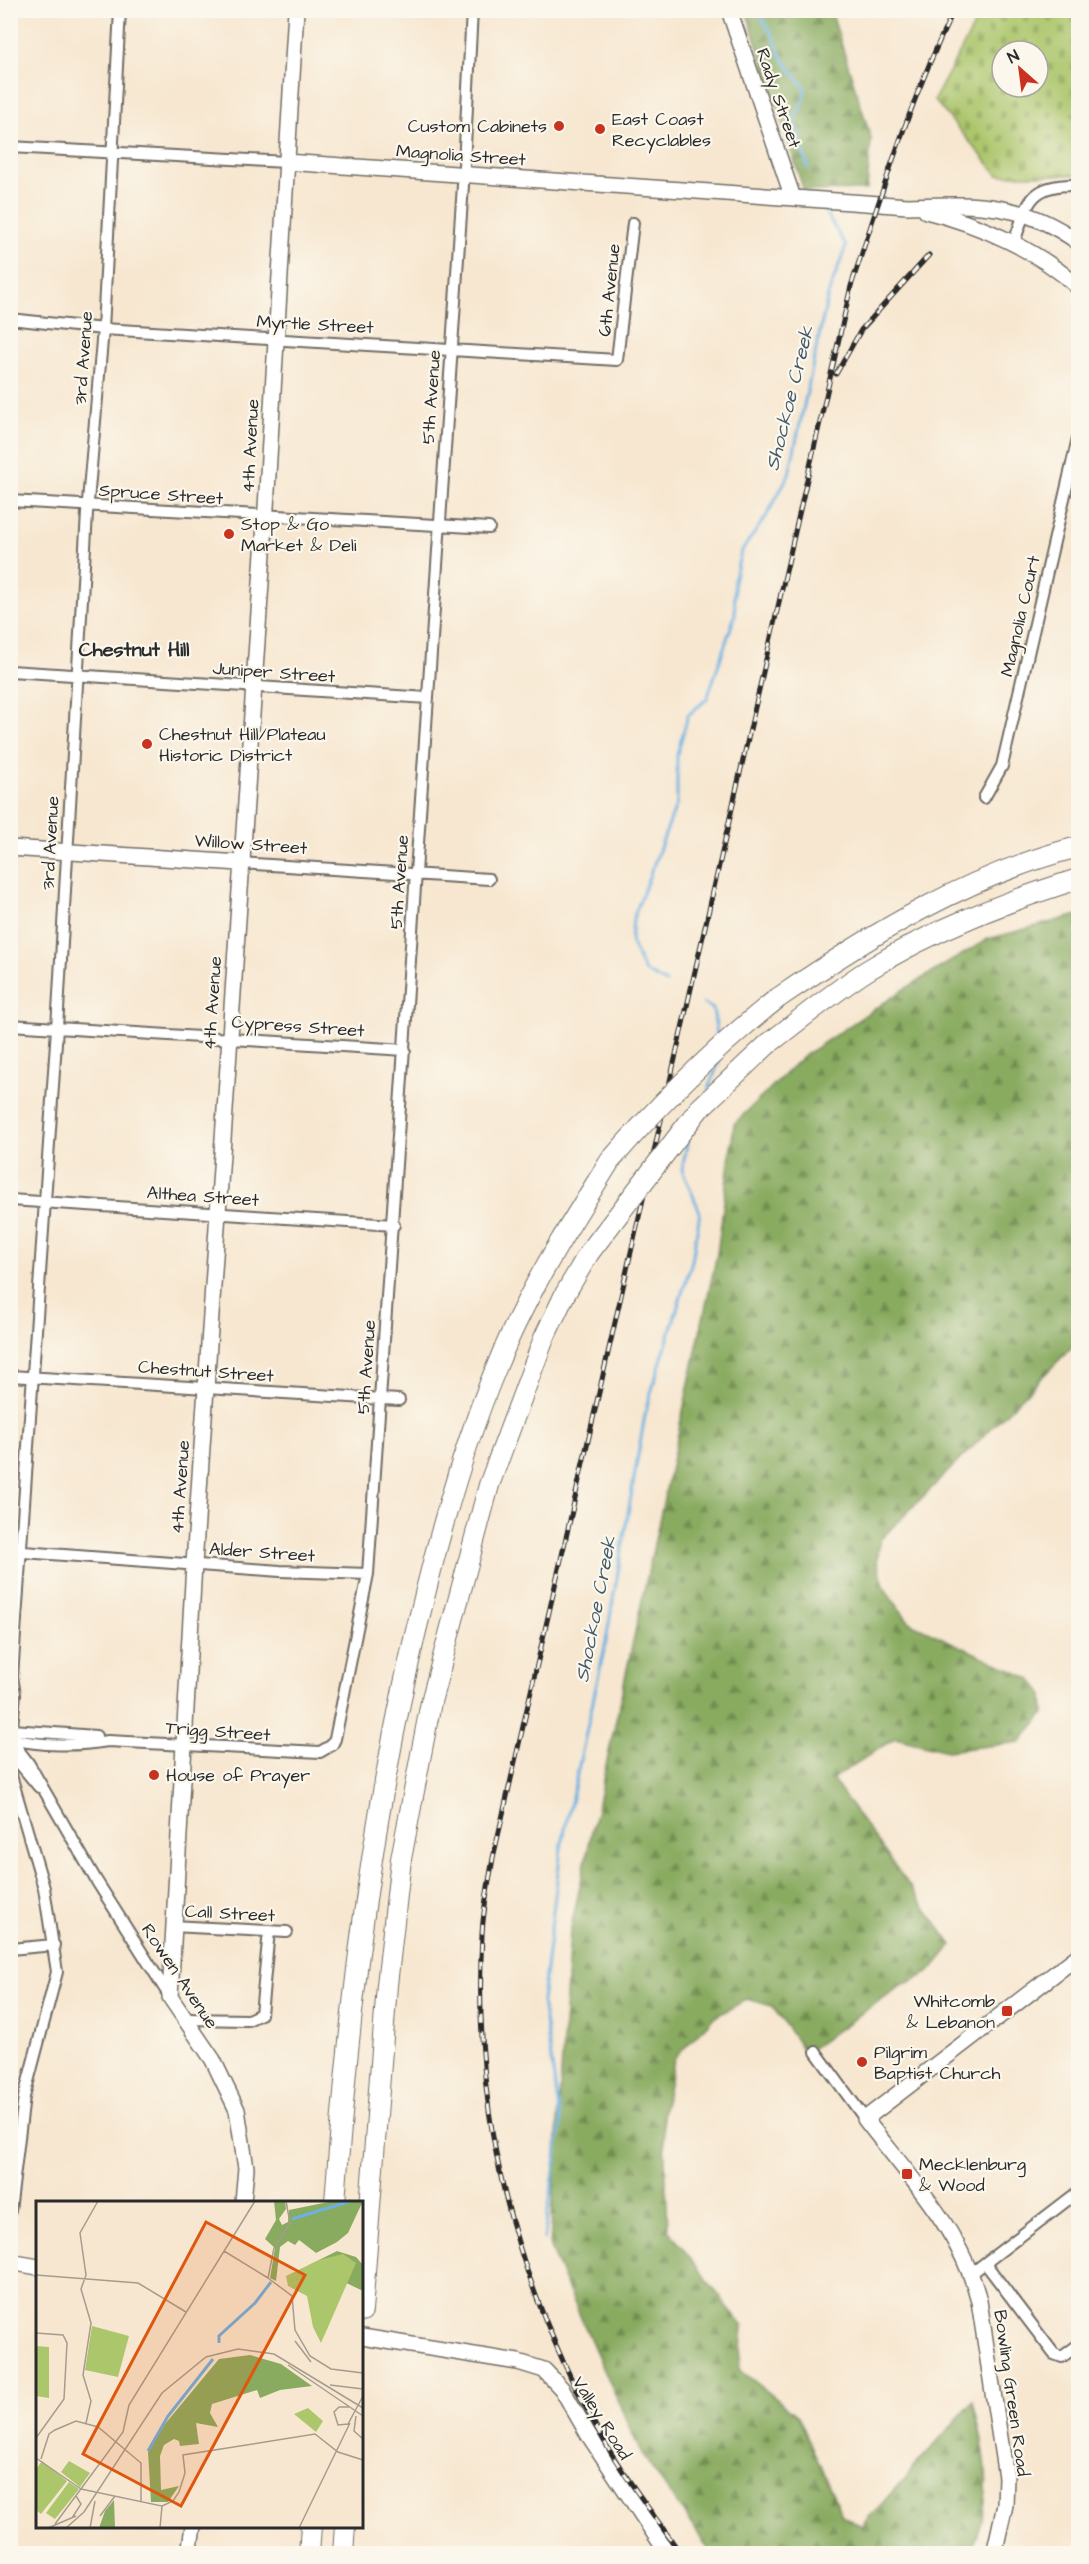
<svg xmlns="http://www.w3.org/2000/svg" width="1089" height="2564" font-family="'Architects Daughter',sans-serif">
  <defs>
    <pattern id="forest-firs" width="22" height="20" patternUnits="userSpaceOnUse" patternTransform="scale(1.5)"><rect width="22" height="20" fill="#89ab60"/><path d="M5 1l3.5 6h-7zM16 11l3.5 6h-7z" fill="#708b4f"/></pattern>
    <pattern id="cemetery-stones" width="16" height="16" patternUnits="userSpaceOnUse" patternTransform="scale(1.5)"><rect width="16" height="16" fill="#acc66c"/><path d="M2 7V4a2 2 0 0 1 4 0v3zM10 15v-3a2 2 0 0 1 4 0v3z" fill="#94aa5e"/></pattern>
  </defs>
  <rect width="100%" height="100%" fill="#fbf7ec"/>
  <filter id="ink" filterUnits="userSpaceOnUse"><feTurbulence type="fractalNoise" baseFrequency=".0167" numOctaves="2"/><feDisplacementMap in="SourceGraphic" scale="12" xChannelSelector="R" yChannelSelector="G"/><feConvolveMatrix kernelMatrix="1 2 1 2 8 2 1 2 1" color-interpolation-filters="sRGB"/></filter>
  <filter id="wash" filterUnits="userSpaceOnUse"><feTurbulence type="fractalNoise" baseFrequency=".008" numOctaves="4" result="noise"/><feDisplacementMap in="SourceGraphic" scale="24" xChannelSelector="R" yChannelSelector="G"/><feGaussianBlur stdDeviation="1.35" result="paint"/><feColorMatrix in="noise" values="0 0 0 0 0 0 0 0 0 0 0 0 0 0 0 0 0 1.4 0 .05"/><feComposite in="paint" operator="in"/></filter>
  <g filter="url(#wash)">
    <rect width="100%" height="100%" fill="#f7e7d0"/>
    <path fill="url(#forest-firs)" stroke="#5a6b46" stroke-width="1.5" d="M746,11H831L871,138L867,190L804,191Z
      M1078,915V1341L880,1540L877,1561L885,1589L910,1623L1031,1679L1043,1694L1044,1714L1020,1742L947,1751L895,1738L832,1779L952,1945L929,1973L899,1987L805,2053L772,2006L747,1999L713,2018L674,2059L663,2115L668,2229L743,2327L739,2369L798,2416L842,2515L861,2527L973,2401C987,2461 996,2495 969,2553H711L639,2449L550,2248L570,1932L717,1254L734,1124L802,1057L903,990L988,939Z"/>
    <path fill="url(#cemetery-stones)" stroke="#6c784c" stroke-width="1.5" fill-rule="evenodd" d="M982,11H1078V175H998L934,100ZM1002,51H1038V87H1002Z"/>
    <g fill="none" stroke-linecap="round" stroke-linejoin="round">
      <path stroke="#6cb1e2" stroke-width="3" d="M757,10L772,34L782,58L805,88L803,103L794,118L808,168
        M666,983L644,971L631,941L633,919L677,803V755L688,715L707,699L735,615L734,581L741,552L767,515L789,474L828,295L846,246L824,210
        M703,1003L713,1009L718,1040
        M709,1088L720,1058
        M544,2239L561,2123L542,2001L561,1848L606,1641L646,1409L692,1261L700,1212L682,1170L688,1139"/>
    </g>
  </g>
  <g filter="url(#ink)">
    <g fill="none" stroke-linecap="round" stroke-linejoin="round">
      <g stroke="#726d65" stroke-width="14">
        <path id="street" d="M10,147L286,162
          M1013,245C1028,204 1028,183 1078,185
          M10,319L103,329L617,360L633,223
          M10,501L489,528
          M10,671L428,698
          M984,798L1002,766L1078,438
          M240,863L489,879
          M10,1025L405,1050
          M10,1200L394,1225
          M10,1376L399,1400
          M10,1551L280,1571L368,1574
          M12,1727L15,1694L12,1677L57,1028L87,513L103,329L120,10
          M12,1730L96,1736
          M11,1739C41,1746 77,1746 108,1741L320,1752L332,1745L335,1739L368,1574L463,185L472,10
          M11,1740L29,1764L96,1880L170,1997
          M10,1752L39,1787
          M10,1772L44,1888L57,1972L24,2097L10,2211
          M172,1926L287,1932
          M10,1949L54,1945
          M185,2019L248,2020L261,2014L269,1931
          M816,2052L865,2119
          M985,2263L1054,2354L1062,2357L1078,2345
          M972,2273L1078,2192"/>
      </g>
      <g stroke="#726d65" stroke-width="18">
        <path id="secondary" d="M729,10L793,198
          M286,162L908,206C974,204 1022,201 1078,242
          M926,211C979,224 1038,250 1078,287
          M10,848L240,863
          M243,2202L246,2168L237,2110L213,2060L170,1997L194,1564L265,524L296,10
          M10,2262L38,2267
          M362,2337L518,2362L544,2370L562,2389L588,2434L668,2554
          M189,2554L193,2526
          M994,2554L1005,2505L1006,2477L979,2301C962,2231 908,2175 865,2119L1078,1956"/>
      </g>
      <g stroke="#726d65" stroke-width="22">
        <path id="highway" d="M778,998C872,934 968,875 1078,847
          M768,1044C801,1019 833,992 868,970C934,929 1005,902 1078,879
          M335,2202C350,1994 375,1789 427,1586C450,1493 480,1393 524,1307C549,1257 580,1209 610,1161
          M362,2311L387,1985L401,1859L431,1702L489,1485L544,1338L565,1294L589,1253
          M309,2554L311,2526
          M343,2554L345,2526"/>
      </g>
      <use href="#street" stroke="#fff" stroke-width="10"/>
      <use href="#secondary" stroke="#fff" stroke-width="15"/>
      <use href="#highway" stroke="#fff" stroke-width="20"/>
      <g stroke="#2b2b2b" stroke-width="5">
        <path id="rail" d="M836,374L861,330L929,255
          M681,2554C655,2516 626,2480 604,2441C514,2282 472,2117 482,1935C483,1909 489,1883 493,1858L851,286C882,193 910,99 954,10"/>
      </g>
      <use href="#rail" stroke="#fbf7ec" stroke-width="3" stroke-dasharray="9" stroke-linecap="butt"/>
      <g stroke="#726d65" stroke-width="22" stroke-linecap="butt">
        <path id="highway-bridge" d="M610,1161C662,1101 716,1047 778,998
          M589,1253L699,1109L768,1044"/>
      </g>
      <use href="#highway-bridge" stroke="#fff" stroke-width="20"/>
    </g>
  </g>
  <g fill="#c8321e" stroke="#fbf7ec" stroke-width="2">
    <circle cx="559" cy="126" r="6"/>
    <circle cx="600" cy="129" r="6"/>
    <circle cx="229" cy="534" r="6"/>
    <circle cx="147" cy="744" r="6"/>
    <circle cx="154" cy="1775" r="6"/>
    <rect x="1001" y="2005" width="12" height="12" rx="3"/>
    <circle cx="862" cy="2062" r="6"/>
    <rect x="901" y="2168" width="12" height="12" rx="3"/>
  </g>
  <g text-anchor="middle" stroke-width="4.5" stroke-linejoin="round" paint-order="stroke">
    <g font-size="18" fill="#2b2b2b" stroke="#fbf7ec">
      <text transform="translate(779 98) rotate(71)" y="6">Rady Street</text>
      <text transform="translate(461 155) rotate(4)" y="6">Magnolia Street</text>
      <text transform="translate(609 290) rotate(-84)" y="6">6th Avenue</text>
      <text transform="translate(315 324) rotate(3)" y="6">Myrtle Street</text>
      <text transform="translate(83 358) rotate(-86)" y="6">3rd Avenue</text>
      <text transform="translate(431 397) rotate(-86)" y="6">5th Avenue</text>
      <text transform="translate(250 446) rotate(-87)" y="6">4th Avenue</text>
      <text transform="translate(161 494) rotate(4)" y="6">Spruce Street</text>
      <text transform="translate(1020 616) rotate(-77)" y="6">Magnolia Court</text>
      <text transform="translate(274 672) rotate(4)" y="6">Juniper Street</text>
      <text transform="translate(50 843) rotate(-87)" y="6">3rd Avenue</text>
      <text transform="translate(251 844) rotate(4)" y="6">Willow Street</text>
      <text transform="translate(399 882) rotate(-86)" y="6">5th Avenue</text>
      <text transform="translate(212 1003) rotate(-86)" y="6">4th Avenue</text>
      <text transform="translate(298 1026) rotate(4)" y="6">Cypress Street</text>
      <text transform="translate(203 1196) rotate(4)" y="6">Althea Street</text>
      <text transform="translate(366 1367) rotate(-86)" y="6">5th Avenue</text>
      <text transform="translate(206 1371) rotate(4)" y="6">Chestnut Street</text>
      <text transform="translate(180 1487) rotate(-86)" y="6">4th Avenue</text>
      <text transform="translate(262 1552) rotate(4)" y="6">Alder Street</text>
      <text transform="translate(218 1731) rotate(4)" y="6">Trigg Street</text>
      <text transform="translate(230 1913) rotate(3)" y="6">Call Street</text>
      <text transform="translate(180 1976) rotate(56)" y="6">Rowen Avenue</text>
      <text transform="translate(1012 2393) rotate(82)" y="6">Bowling Green Road</text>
      <text transform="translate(602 2418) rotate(58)" y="6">Valley Road</text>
    </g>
    <g font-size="18" fill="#2b2b2b" stroke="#fbf7ec" text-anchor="start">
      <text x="612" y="125">East Coast<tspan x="612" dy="21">Recyclables</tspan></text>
      <text x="547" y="132" text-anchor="end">Custom Cabinets</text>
      <text x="241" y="530">Stop &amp; Go<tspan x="241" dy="21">Market &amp; Deli</tspan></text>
      <text x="159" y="740">Chestnut Hill/Plateau<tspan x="159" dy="21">Historic District</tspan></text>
      <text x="166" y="1781">House of Prayer</text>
      <text x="995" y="2007" text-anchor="end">Whitcomb<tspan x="995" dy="21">&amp; Lebanon</tspan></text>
      <text x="874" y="2058">Pilgrim<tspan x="874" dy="21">Baptist Church</tspan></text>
      <text x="919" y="2170">Mecklenburg<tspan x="919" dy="21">&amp; Wood</tspan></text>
    </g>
    <g font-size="20" font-style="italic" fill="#425a6b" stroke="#fbf7ec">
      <text transform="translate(789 398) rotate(-76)" y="7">Shockoe Creek</text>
      <text transform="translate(595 1609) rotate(-79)" y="7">Shockoe Creek</text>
    </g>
    <g font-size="20" font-weight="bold" fill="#2b2b2b" stroke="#fbf7ec">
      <text x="134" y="656">Chestnut Hill</text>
    </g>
  </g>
  <g transform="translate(36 2201)">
    <rect width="327" height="327" fill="#f7e7d0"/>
    <path d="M238,0H249L250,8L243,18L246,24L252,21L253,9L297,0H327L312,32L301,41L280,52L263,39L259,44L252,40L244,46L240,80L234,77L239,47L229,38L240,19ZM301,50L320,56L327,64V90L273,64ZM214,154L245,163L276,185L244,189L224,197L221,189L176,203L174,212L182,226L160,222L163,243L144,245L143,240L138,238L128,244L124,255L125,289L143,285L132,301H115L112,251L129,223L183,158ZM78,299L79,327H63L69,310Z" fill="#89ab60"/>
    <path d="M307,53L320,62L285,142L277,126L271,95L252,85L250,75L283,59ZM56,125L93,135L82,176L49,169ZM0,145L13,146V197L0,195ZM6,260L31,280L5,313L0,309V268ZM33,260L54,272L44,286L25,271ZM33,281L43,288L19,318L10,312Z" fill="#acc66c"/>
    <path d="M272,207L287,220L280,231L258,213Z" fill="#acc66c"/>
    <path fill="none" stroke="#6cb1e2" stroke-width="3" d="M256,18L315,0M183,142V135L219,102L235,81M112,250L132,215L177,158"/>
    <path fill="none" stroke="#a59c8e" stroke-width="1.5" d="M250,0L254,22L238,47L232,77L256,95L259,129L274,155L295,168L327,172M188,50L232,77M0,74L102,82L150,111M0,132L27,134L31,142L28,198L0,237M259,140L275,161M252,164L327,215M294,184L327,188M313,206H303L298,211L302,224L312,223L327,195M320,215L318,230L327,238M50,222L55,200L47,174L55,122L45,88L50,74L44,32L62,0M0,257L45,288M5,258L13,233L19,229L40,220L62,226L105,262V300M45,288L126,305L124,327M126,305L137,300L143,291L149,272L147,254L279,233L302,251L327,259M64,315L79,295M36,317L45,303L40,295M19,323L87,231L93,204L219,0M12,327L40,315M30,327L48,311L126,192L170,156L202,148L238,153L327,207M54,327L59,300M263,327L314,222"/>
    <path fill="#df570e" fill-opacity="0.15" stroke="#df570e" stroke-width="3" d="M170,21L269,74L145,305L47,253Z"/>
    <rect width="327" height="327" fill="none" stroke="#2b2b2b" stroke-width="3"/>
  </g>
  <rect width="1089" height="2564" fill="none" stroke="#fbf7ec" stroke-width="36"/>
  <g transform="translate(1020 69) rotate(332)"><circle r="28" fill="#fbf7ec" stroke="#a8a59f" stroke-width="1.5"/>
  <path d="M0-4.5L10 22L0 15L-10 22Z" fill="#c8321e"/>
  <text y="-9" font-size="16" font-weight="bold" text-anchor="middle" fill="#2b2b2b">N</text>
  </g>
</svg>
